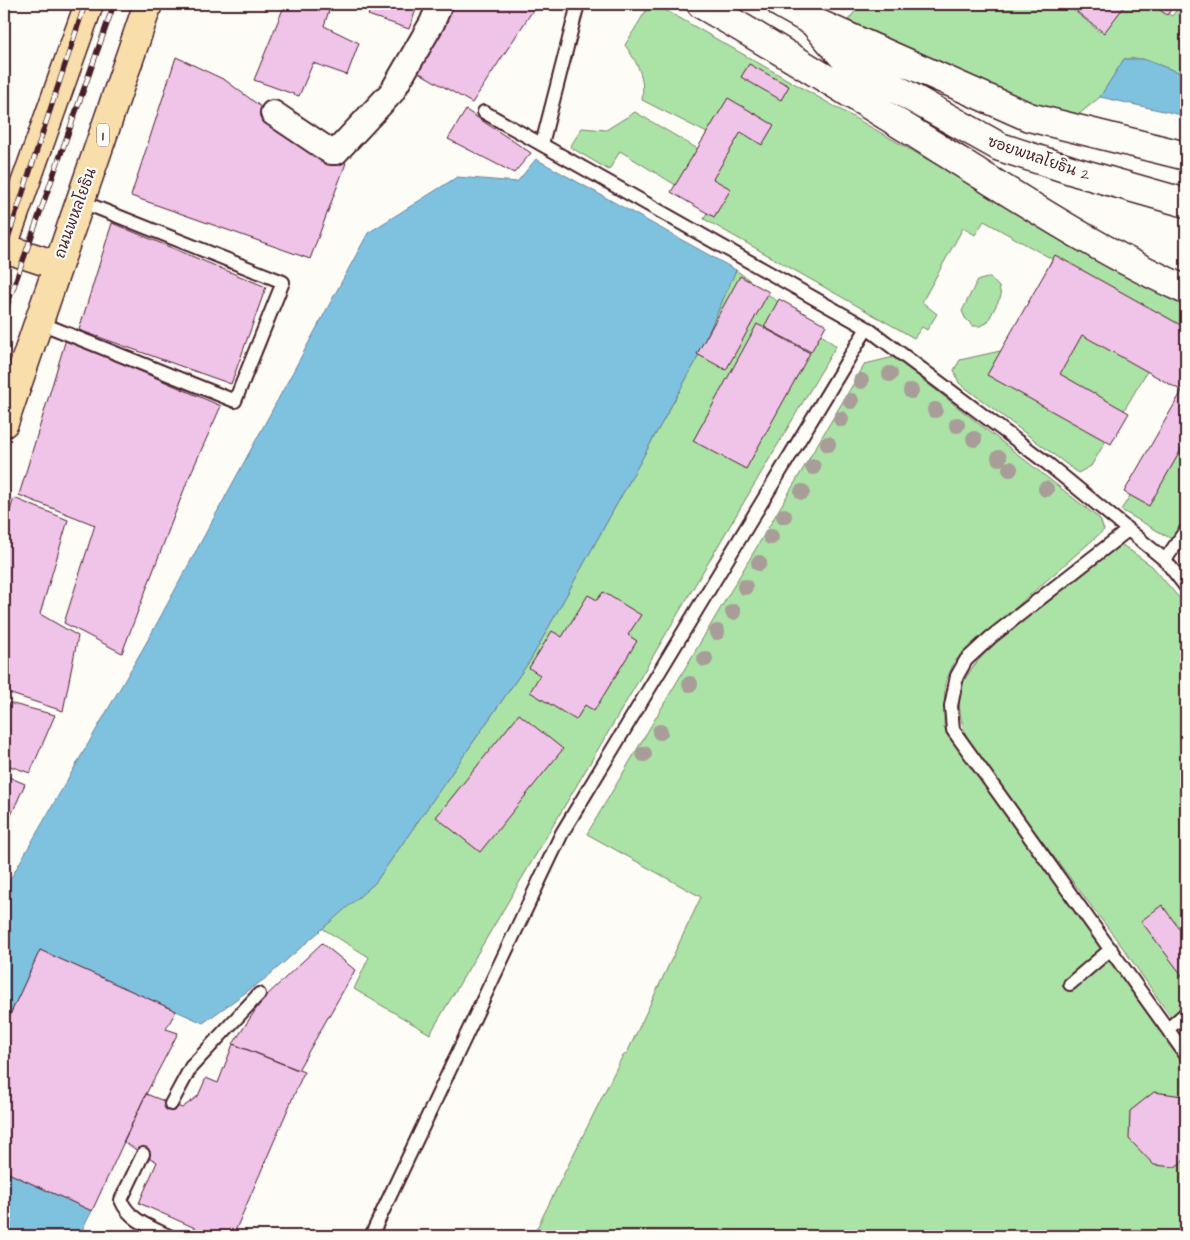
<svg xmlns="http://www.w3.org/2000/svg" width="1190" height="1240" font-family="'Architects Daughter','Playpen Sans Thai',sans-serif">
  <rect width="100%" height="100%" fill="#fdfcf7"/>
  <filter id="ink" filterUnits="userSpaceOnUse"><feTurbulence type="fractalNoise" baseFrequency=".02" numOctaves="2"/><feDisplacementMap in="SourceGraphic" scale="10" xChannelSelector="R" yChannelSelector="G"/><feConvolveMatrix kernelMatrix="1 2 1 2 8 2 1 2 1" color-interpolation-filters="sRGB"/></filter>
  <g filter="url(#ink)">
    <path fill="#abe2a6" stroke="#7a8068" d="M650,4H655L1186,307V388L1152,363L1091,466L1078,473L959,383L954,370L960,360L1009,349L1052,259L984,221L975,235L963,228L922,302L937,314L927,330L922,327L914,338L704,219L710,206L620,151L609,170L570,147L582,128L606,130L635,112L698,149L707,133L642,100C645,76 638,64 625,45Z
      M861,4H1066L1100,32L1121,4H1155L1172,16L1181,4H1186V75L1143,59H1124L1100,97L1078,115L1036,105L848,20Z
      M736,270L836,346L430,1034L354,989L369,957L320,927L375,883L531,659L695,363Z
      M990,277L999,287L1001,296L987,323L980,326H973L965,318L962,311L977,281Z
      M894,357L1100,519L1104,530L954,662L945,684L944,727L1186,1066V1236H533L622,1057L627,1053L701,897L587,834L865,364Z
      M1186,407V516L1175,541L1121,510Z
      M1121,544L1152,566L1186,606V1039L1123,948L970,746C962,725 955,707 963,684C977,645 1084,573 1121,544Z"/>
    <path fill="#7fc2e0" stroke="#6a8198" d="M1124,59H1143L1186,75V116L1100,97Z
      M536,159L736,270L695,363L531,659L375,883L266,978L203,1023L40,950L4,1028V890L149,638L368,233L457,177L517,182Z
      M4,1171L92,1211L79,1236H4Z"/>
    <path fill="#f0c3e8" stroke="#4a1f2b" d="M285,4H331L324,26L359,43L347,75L313,63L299,96L254,80Z
      M372,4H418L409,29L368,15Z
      M456,4H537L472,103L411,68Z
      M1083,4H1126L1104,33L1077,12Z
      M1151,4H1175L1167,15Z
      M176,57L225,80L316,148L346,163L310,259L131,196Z
      M749,64L789,86L781,100L741,77Z
      M728,98L774,125L762,145L741,132L713,179L731,189L714,217L671,192Z
      M466,110L531,153L514,173L448,139Z
      M112,223L266,287L231,384L79,330Z
      M1055,255L1186,328V441L1149,506L1124,492L1182,391L1082,335L1060,374L1129,413L1111,444L987,375Z
      M740,276L769,292L726,370L697,354Z
      M779,299L826,325L811,352L764,327Z
      M757,324L810,353L746,469L693,441Z
      M66,339L221,406L187,482L122,653L64,623L95,525L19,495Z
      M14,498L68,520L40,614L78,636L63,711L5,692L4,695V529Z
      M603,592L641,615L628,635L637,641L594,711L585,705L576,720L530,692L540,675L529,668L552,631L562,637L588,595L597,600Z
      M9,703L55,715L30,773L4,764V720Z
      M519,714L563,749L480,852L436,817Z
      M4,775L25,784L4,831Z
      M1162,905L1186,938L1184,978L1141,921Z
      M322,943L355,970L298,1070L233,1044L262,1000Z
      M40,950L176,1011L166,1029L178,1033L146,1094L92,1211L4,1171V1028Z
      M233,1044L304,1072L233,1236H213L139,1203L157,1162L123,1142L146,1094L182,1108L198,1096L206,1078L218,1083Z
      M1154,1092L1183,1096L1186,1099V1159L1175,1167L1154,1165L1129,1139L1130,1111Z"/>
    <g fill="none" stroke-linecap="round" stroke-linejoin="round">
      <g stroke="#4a1f2b" stroke-width="16">
        <path id="lane" d="M484,112L867,328L1048,464L1165,560L1186,587
          M542,144L578,4
          M38,322L235,401L283,282L80,201
          M1128,530L991,637L966,660L957,676L951,706L953,730L1186,1055
          M1165,560L1186,530
          M1070,984L1111,949
          M1168,1029L1186,1013
          M171,1104L191,1067L259,994
          M143,1154L121,1200C129,1220 150,1227 169,1236
          M371,1236L562,833L867,328"/>
      </g>
      <g stroke="#4a1f2b" stroke-width="28">
        <path id="street" d="M273,113L331,152H336L392,92L432,23L440,4"/>
      </g>
      <g stroke="#4a1f2b" stroke-width="31">
        <path id="secondary" d="M701,4C788,54 874,108 959,161C1033,207 1107,255 1186,290
          M781,4L813,22L848,62L1000,147L1077,172L1186,203
          M819,24L1029,117L1186,156"/>
      </g>
      <g stroke="#4a1f2b" stroke-width="31">
        <path id="primary" d="M4,243L89,4
          M4,248L56,265
          M4,423L148,4"/>
      </g>
      <use href="#lane" stroke="#fdfcf7" stroke-width="12"/>
      <use href="#street" stroke="#fdfcf7" stroke-width="24"/>
      <use href="#secondary" stroke="#fdfcf7" stroke-width="28"/>
      <use href="#primary" stroke="#f8deab" stroke-width="28"/>
      <g stroke="#4a1f2b" stroke-width="5.5">
        <path id="rail" d="M4,250L85,4
          M4,314L114,4"/>
      </g>
      <use href="#rail" stroke="#fdfcf7" stroke-width="4" stroke-dasharray="11" stroke-linecap="butt"/>
    </g>
    <g fill="#a89d98">
      <circle cx="890" cy="374" r="8"/>
      <circle cx="861" cy="381" r="8"/>
      <circle cx="911" cy="391" r="8"/>
      <circle cx="851" cy="401" r="8"/>
      <circle cx="935" cy="410" r="8"/>
      <circle cx="841" cy="419" r="8"/>
      <circle cx="957" cy="425" r="8"/>
      <circle cx="974" cy="439" r="8"/>
      <circle cx="828" cy="444" r="8"/>
      <circle cx="999" cy="458" r="8"/>
      <circle cx="813" cy="467" r="8"/>
      <circle cx="1010" cy="469" r="8"/>
      <circle cx="1046" cy="489" r="8"/>
      <circle cx="802" cy="492" r="8"/>
      <circle cx="784" cy="516" r="8"/>
      <circle cx="771" cy="537" r="8"/>
      <circle cx="759" cy="563" r="8"/>
      <circle cx="745" cy="587" r="8"/>
      <circle cx="733" cy="612" r="8"/>
      <circle cx="717" cy="632" r="8"/>
      <circle cx="705" cy="659" r="8"/>
      <circle cx="690" cy="684" r="8"/>
      <circle cx="660" cy="732" r="8"/>
      <circle cx="644" cy="754" r="8"/>
    </g>
  </g>
  <g text-anchor="middle" stroke-width="4.5" stroke-linejoin="round" paint-order="stroke">
    <rect fill="#fdfcf7" stroke="#806168" stroke-width="1" x="97" y="123.5" width="12" height="23" rx="4"/>
    <g font-size="14" font-weight="bold" fill="#4a1f2b">
      <text x="103" y="140">1</text>
    </g>
    <g font-size="15" fill="#4a1f2b" stroke="#fdfcf7">
      <text transform="translate(1039 158) rotate(19)" y="5">ซอยพหลโยธิน 2</text>
      <text transform="translate(75 213) rotate(-70)" y="5">ถนนพหลโยธิน</text>
    </g>
  </g>
  <rect width="1190" height="1240" fill="none" stroke="#fdfcf7" stroke-width="20"/>
  <rect x="10" y="10" width="1170" height="1220" fill="none" stroke="#4a1f2b" stroke-width="2" filter="url(#ink)"/>
</svg>
